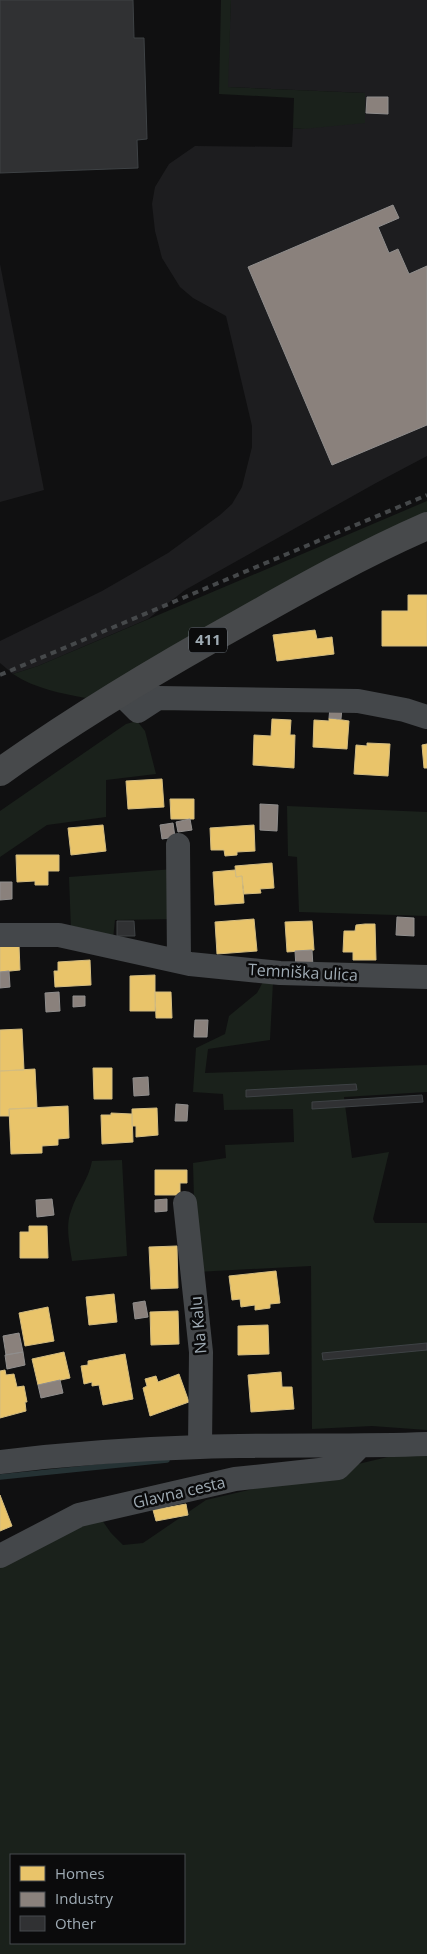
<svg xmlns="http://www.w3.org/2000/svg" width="427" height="1954" font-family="'Open Sans',sans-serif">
  <rect width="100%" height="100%" fill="#101011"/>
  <path fill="#1d1d1f" d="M231,0H427V456L376,483L185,590L148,619L38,666L13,674L0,663V641L102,591L168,553L220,515L232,504L242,487L252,447V426L226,316L193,298L180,287L162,258L155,231L152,204L155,187L169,164L195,146L292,147L293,128L303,129L365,93L227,87Z
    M0,264L44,490L0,502Z"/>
  <path fill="#1a211b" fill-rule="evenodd" d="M221,0H231L228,87L365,93V123L303,129L293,128L294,98L219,94Z
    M427,501V513L261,596L86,698C60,693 36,689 13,674L38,666Z
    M137,721L145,731L156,774L106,780V817L47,825L0,857V811L126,724Z
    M287,806L427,812V916L299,912L297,857L288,856Z
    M174,869L176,919L115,920L113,939L71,930L69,877Z
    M264,980L273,982L270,1040L208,1049L205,1073L427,1065V1092L344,1097L352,1158L389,1152L373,1219L375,1223H427V1430L372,1426L312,1429L311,1266L196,1272L193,1163L226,1158L225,1145L294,1142L293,1109L224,1110L223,1094L193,1092L196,1048L225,1034L229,1016L257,993Z
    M122,1160L127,1256L72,1261C70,1246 65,1226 71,1211C76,1194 89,1179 92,1161Z
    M427,1454V1954H0V1568L97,1513L111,1533L123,1545L143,1543L206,1500L396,1455ZM11,1855H184V1943H11Z"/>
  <path fill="#e9c46a" stroke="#d3bc80" d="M408,595H427V646H382V611H408Z
    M315,630L317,639L332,637L334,654L277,661L273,635Z
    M329,718L349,721L347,749L313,747L314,720L329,721Z
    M272,719L291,720L290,735H295L294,768L253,765L254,735L271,736Z
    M367,743L390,744L388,776L354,774L356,745L367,746Z
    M427,744V768H424L422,745Z
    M162,779L164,807L128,809L126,781Z
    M170,799H194V819H171Z
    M103,825L106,851L71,855L68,828Z
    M254,825L255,851L237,852V855L225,856L224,850H211L210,828Z
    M16,855H59V871H48V885H35V881L17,882Z
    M272,863L274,888L260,889L261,893L244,894L242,876L236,877L235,866Z
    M235,870L236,877L242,876L244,903L215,905L213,872Z
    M254,919L257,951L217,954L215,922Z
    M312,921L314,950L287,952L285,922Z
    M365,924H375L376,960H353V952H343L344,931H355L356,925Z
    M19,945L20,970L0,972V946Z
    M90,960L91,985L55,987L54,971H58V962Z
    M155,975V1011H130V976Z
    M155,992H171L172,1018H156Z
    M22,1029L24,1070L0,1071V1030Z
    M93,1068H112V1099H94Z
    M35,1069L37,1108L9,1109V1116H0V1071Z
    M68,1106L69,1138L58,1139V1145L42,1146V1153L11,1154L9,1109Z
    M157,1108L158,1135L136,1137V1126H132V1109Z
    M111,1113L132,1114L133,1142L102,1144L101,1115H111Z
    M155,1170H187V1183H180V1195H155Z
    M29,1226H47L48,1258H20V1232H29Z
    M177,1246L178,1288L151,1289L149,1247Z
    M276,1271L280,1303L270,1304V1308L255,1310V1305L241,1307L240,1299L232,1300L229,1276Z
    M114,1294L117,1322L89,1325L86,1297Z
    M48,1307L54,1341L25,1346L19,1313Z
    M178,1311L179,1344L151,1345L150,1312Z
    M268,1325L269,1354L238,1355V1326Z
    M64,1352L70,1378L38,1385L32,1359Z
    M125,1354L133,1399L103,1405L99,1385L92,1386V1382L84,1384L81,1366L88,1365V1361Z
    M5,1370L6,1375L14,1374L17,1387L24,1386L27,1402H25L26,1411L0,1418V1371Z
    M281,1372L282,1387H292L294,1409L251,1412L248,1375Z
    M179,1374L189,1402L150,1416L143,1388L147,1386L145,1379L156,1376L158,1382Z
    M0,1495L12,1526L0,1531Z
    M186,1504L188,1515L156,1521L153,1510Z"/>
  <path fill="#8a817c" stroke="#908e8d" d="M367,97H388V114L366,113Z
    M393,205L399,218L378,227L389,253L398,249L409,274L427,266V425L332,465L248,267Z
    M330,707L342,708L341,719L329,718Z
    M260,804L278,805L277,831L260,830Z
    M190,819L192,830L178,832L176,822Z
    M173,823L175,837L162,839L160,825Z
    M0,882H12V899L0,900Z
    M397,917L414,918V936L396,935Z
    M312,950L313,967L296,968L295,951Z
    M9,971L10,987L0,988V972Z
    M59,992L60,1011L46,1012L45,993Z
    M73,996H85V1006L73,1007Z
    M195,1020H208L207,1037H194Z
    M148,1077L149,1095L134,1096L133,1078Z
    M176,1104L188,1105L187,1121H175Z
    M52,1199L54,1215L37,1217L36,1200Z
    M167,1199V1211L155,1212V1200Z
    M145,1301L148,1317L135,1319L133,1303Z
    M19,1333L23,1352L6,1355L3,1336Z
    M23,1352L25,1365L7,1369L5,1355Z
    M60,1380L63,1393L41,1398L38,1385Z"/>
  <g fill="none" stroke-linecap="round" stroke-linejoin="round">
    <path stroke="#253234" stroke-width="5.5" d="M0,1477L167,1460"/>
  </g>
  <path fill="#303133" stroke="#3e4245" d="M0,0H133L134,38H144L146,104L147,139L137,140L138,168L0,173Z
    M117,921H134L135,936H117Z
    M356,1084L357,1090L246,1097V1090Z
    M422,1095L423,1102L312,1109V1102Z
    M427,1343V1350L323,1360L322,1353Z"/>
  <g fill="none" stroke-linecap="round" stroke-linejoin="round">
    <path stroke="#44474a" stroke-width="24" d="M120,693L138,711L158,698L358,701L405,710L427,717
      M178,845L179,961
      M0,935H59L190,964L280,973L427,977
      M185,1203L201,1352L200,1447
      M0,1462C66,1454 133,1449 200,1447C276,1444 351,1447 427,1444
      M0,1556L79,1515L235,1479L338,1468L360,1446"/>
    <path stroke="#47494b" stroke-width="28" d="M0,772C77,717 159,668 242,622C302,588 363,554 427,526"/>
    <path stroke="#45484a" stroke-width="4" stroke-dasharray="6 5" stroke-linecap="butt" d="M0,675L427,495"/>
  </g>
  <g text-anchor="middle" stroke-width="5" stroke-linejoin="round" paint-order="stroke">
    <rect fill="#0b0b0c" stroke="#737b82" stroke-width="1" x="189" y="627.5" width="38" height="25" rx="4"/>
    <g font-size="15" font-weight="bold" fill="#9fabb4">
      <text x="208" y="645">411</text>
    </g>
    <g font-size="16" fill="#9fabb4" stroke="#0b0b0c">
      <text transform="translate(303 972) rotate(3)" y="6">Temniška ulica</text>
      <text transform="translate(198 1325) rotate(-95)" y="6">Na Kalu</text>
      <text transform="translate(179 1492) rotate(-13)" y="6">Glavna cesta</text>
    </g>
  </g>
  <rect x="10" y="1854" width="175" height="90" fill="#0b0b0c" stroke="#464b4f"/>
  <rect x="20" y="1866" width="25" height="15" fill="#e9c46a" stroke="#464b4f"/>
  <text x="55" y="1879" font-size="15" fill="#9fabb4">Homes</text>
  <rect x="20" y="1892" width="25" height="15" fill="#8a817c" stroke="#464b4f"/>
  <text x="55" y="1904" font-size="15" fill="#9fabb4">Industry</text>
  <rect x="20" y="1916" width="25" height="15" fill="#303133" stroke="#464b4f"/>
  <text x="55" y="1929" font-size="15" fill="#9fabb4">Other</text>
</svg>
